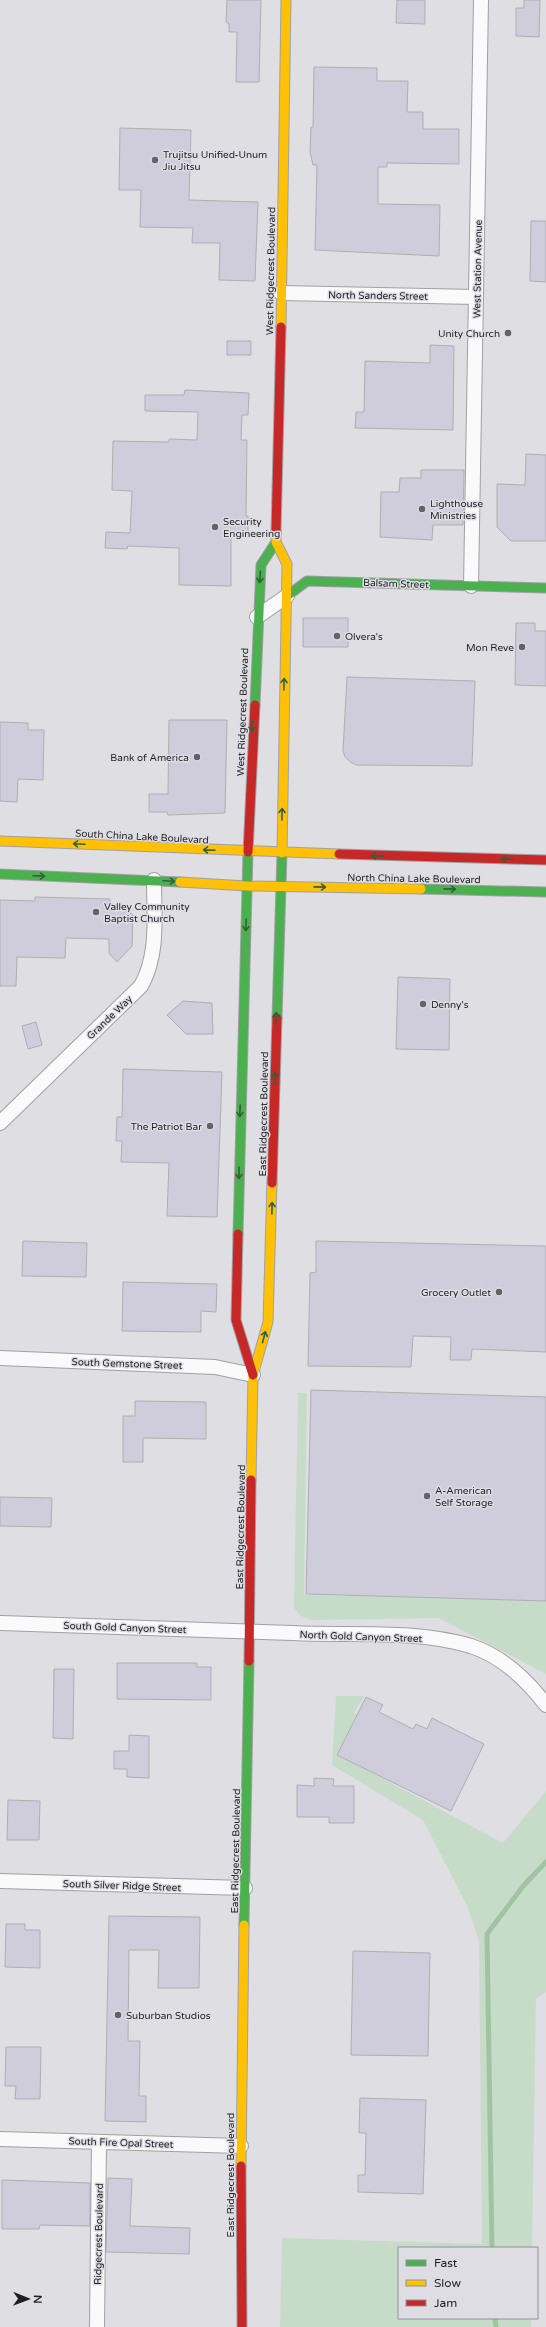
<svg xmlns="http://www.w3.org/2000/svg" width="546" height="2327" font-family="'Varela Round',sans-serif">
  <rect width="100%" height="100%" fill="#dfdee3"/>
  <path fill="#c7dcc8" d="M298,1393H307L304,1595L546,1600V1674L439,1618L312,1620L301,1616L294,1608Z
    M336,1696H364L354,1713L358,1714L339,1755L503,1843L546,1791V1992L536,1999L532,2248H399V2318H531V2327H280L282,2238L482,2244L479,1941L468,1908L423,1820L332,1765Z"/>
  <g fill="none" stroke-linecap="round" stroke-linejoin="round">
    <path stroke="#a1c3a2" stroke-width="5" d="M492,2248L487,1934L524,1885L546,1862
      M495,2318L496,2327"/>
  </g>
  <path fill="#cfccdb" stroke="#afaeb2" d="M227,0H261L259,82H236L237,32H229V24L226,22Z
    M397,0H425V24L396,23Z
    M524,0H540L539,37L516,36V8H524Z
    M314,67L377,68V81H408L407,112H423V129H459V164L387,163V167H378V204L440,205L439,256L315,250L317,165H313L310,152L311,127H313Z
    M120,128L191,130L189,200L258,202L255,281L219,280L220,243H192L193,228L140,227L141,190H119Z
    M531,221H546V282L530,281Z
    M227,341H251V355H227Z
    M430,345L454,346L453,430L355,428L356,412H364L365,361L430,363Z
    M185,390L249,393L248,415H242L241,440H247L246,516H248V537H231V586L179,585V548L128,546L127,549L105,548L106,532L130,533L132,491L112,490L113,441L169,442V439L197,440L198,412L145,411V395H184Z
    M526,454L546,455V541H511L497,527V484L525,485Z
    M421,470H464L463,525H433L432,540L380,537L381,492H399L400,478H421Z
    M303,618H348V647H303Z
    M516,623H535V631H546V686L515,685Z
    M347,677L475,681L472,766L357,765L352,763L345,757L343,751Z
    M169,720H227L225,813L168,815L167,812H149V794H168Z
    M0,722L28,723V730H44L43,780L18,779L17,802L0,801Z
    M35,897L110,899V910H126L133,915L132,946L117,962L109,953V939L66,938L65,958L17,957L16,986H0V900L35,901Z
    M398,977L450,979L449,1050L396,1049Z
    M183,1001L212,1003L213,1034H186L167,1015Z
    M36,1022L42,1045L28,1049L22,1026Z
    M123,1069L222,1072L217,1217L167,1216L169,1163L121,1162L122,1141H116L117,1117H122Z
    M23,1241L87,1243L86,1277L22,1276Z
    M316,1241L546,1246V1352L472,1349L471,1360H450L451,1337L413,1336L411,1367L308,1366L310,1273L316,1272Z
    M123,1282L217,1284L216,1312L201,1311V1332L122,1331Z
    M311,1390L546,1397V1601L306,1594Z
    M135,1401L206,1402V1439L143,1438V1462H123V1416H135Z
    M0,1497L52,1498L51,1527L0,1526Z
    M117,1663H197V1667H211V1700L117,1699Z
    M54,1669H74L73,1739L53,1738Z
    M366,1697L383,1705L379,1712L413,1729L416,1724L427,1729L432,1718L484,1744L451,1811L337,1755Z
    M129,1735L149,1736V1778L127,1777V1769H114V1751H129Z
    M314,1778L334,1779L333,1786H354V1823H329V1817H297V1785L314,1786Z
    M8,1800L40,1801L39,1840H7Z
    M109,1916L200,1917L199,1988H158L159,1950H129L128,2041H140L139,2096H146V2122L105,2121Z
    M6,1924H25V1930H40V1968L5,1967Z
    M353,1951L430,1953L428,2056L351,2055Z
    M6,2047H41L40,2099H15L16,2086H5Z
    M360,2098L426,2100L423,2194L358,2192V2175H365L366,2133H359Z
    M108,2178L132,2179L130,2226L190,2228L189,2254L106,2252Z
    M2,2180L90,2183V2226L40,2225L39,2229H2Z"/>
  <g fill="none" stroke-linecap="round" stroke-linejoin="round">
    <g stroke="#a1a0a3" stroke-width="16">
      <path id="street" d="M281,293L476,297
        M471,586L481,0
        M257,617L287,596
        M0,1123L141,986C159,954 154,916 154,880
        M0,1358L215,1367L253,1375
        M0,1623C98,1626 196,1630 293,1633C352,1636 414,1629 471,1646C501,1656 527,1680 546,1705
        M0,1881L245,1888
        M0,2139L241,2146
        M97,2327L99,2142"/>
    </g>
    <g stroke="#a1a0a3" stroke-width="11">
      <path id="fast" d="M287,596L307,581L546,588
        M255,705L261,565L276,542
        M0,874L180,882
        M421,889L546,892
        M277,1018L282,853
        M238,1234L248,852
        M244,1925L249,1661"/>
    </g>
    <g stroke="#a1a0a3" stroke-width="11">
      <path id="slow" d="M281,327L286,0
        M276,532V542L287,564L282,853
        M0,841L339,854
        M180,882L247,886L421,889
        M251,1480L253,1375L268,1322L272,1183
        M241,2166L244,1925"/>
    </g>
    <g stroke="#a1a0a3" stroke-width="11">
      <path id="jam" d="M276,532L281,327
        M248,852L255,705
        M339,854L546,860
        M272,1183L277,1018
        M238,1234L236,1320L253,1375
        M249,1661L251,1480
        M241,2166L242,2327"/>
    </g>
    <use href="#street" stroke="#fafafb" stroke-width="14"/>
    <use href="#fast" stroke="#4caf50" stroke-width="9"/>
    <use href="#slow" stroke="#ffc107" stroke-width="9"/>
    <use href="#jam" stroke="#c62828" stroke-width="9"/>
  </g>
  <defs><path id="oneway-shaft" d="M-6 0H5M1.5-3L5.5 0L1.5 3" fill="none" stroke-width="1.6" stroke-linecap="round" stroke-linejoin="round"/></defs>
  <g stroke="#346037">
    <use href="#oneway-shaft" transform="translate(260 577) rotate(94)"/>
    <use href="#oneway-shaft" transform="translate(284 684) rotate(-89)"/>
    <use href="#oneway-shaft" transform="translate(252 726) rotate(92)"/>
    <use href="#oneway-shaft" transform="translate(282 814) rotate(-89)"/>
    <use href="#oneway-shaft" transform="translate(79 844) rotate(-177)"/>
    <use href="#oneway-shaft" transform="translate(209 850) rotate(-178)"/>
    <use href="#oneway-shaft" transform="translate(377 856) rotate(-179)"/>
    <use href="#oneway-shaft" transform="translate(507 859) rotate(-178)"/>
    <use href="#oneway-shaft" transform="translate(39 876) rotate(2)"/>
    <use href="#oneway-shaft" transform="translate(169 881) rotate(3)"/>
    <use href="#oneway-shaft" transform="translate(320 887) rotate(1)"/>
    <use href="#oneway-shaft" transform="translate(450 889) rotate(1)"/>
    <use href="#oneway-shaft" transform="translate(246 925) rotate(92)"/>
    <use href="#oneway-shaft" transform="translate(276 1018) rotate(-88)"/>
    <use href="#oneway-shaft" transform="translate(275 1078) rotate(-89)"/>
    <use href="#oneway-shaft" transform="translate(240 1111) rotate(92)"/>
    <use href="#oneway-shaft" transform="translate(239 1173) rotate(91)"/>
    <use href="#oneway-shaft" transform="translate(272 1208) rotate(-89)"/>
    <use href="#oneway-shaft" transform="translate(264 1337) rotate(-75)"/>
  </g>
  <g fill="#636266" stroke="#dedde4" stroke-width="1.5">
    <circle cx="155" cy="160" r="4"/>
    <circle cx="508" cy="333" r="4"/>
    <circle cx="422" cy="509" r="4"/>
    <circle cx="215" cy="527" r="4"/>
    <circle cx="337" cy="636" r="4"/>
    <circle cx="522" cy="647" r="4"/>
    <circle cx="197" cy="757" r="4"/>
    <circle cx="96" cy="912" r="4"/>
    <circle cx="423" cy="1004" r="4"/>
    <circle cx="210" cy="1126" r="4"/>
    <circle cx="499" cy="1292" r="4"/>
    <circle cx="427" cy="1496" r="4"/>
    <circle cx="118" cy="2015" r="4"/>
  </g>
  <g text-anchor="middle" stroke-width="3" stroke-linejoin="round" paint-order="stroke">
    <g font-size="10" fill="#201f22" stroke="#dedde4" text-anchor="start">
      <text x="163" y="158">Trujitsu Unified-Unum<tspan x="163" dy="12">Jiu Jitsu</tspan></text>
      <text x="500" y="337" text-anchor="end">Unity Church</text>
      <text x="430" y="507">Lighthouse<tspan x="430" dy="12">Ministries</tspan></text>
      <text x="223" y="525">Security<tspan x="223" dy="12">Engineering</tspan></text>
      <text x="345" y="640">Olvera's</text>
      <text x="514" y="651" text-anchor="end">Mon Reve</text>
      <text x="189" y="761" text-anchor="end">Bank of America</text>
      <text x="104" y="910">Valley Community<tspan x="104" dy="12">Baptist Church</tspan></text>
      <text x="431" y="1008">Denny's</text>
      <text x="202" y="1130" text-anchor="end">The Patriot Bar</text>
      <text x="491" y="1296" text-anchor="end">Grocery Outlet</text>
      <text x="435" y="1494">A-American<tspan x="435" dy="12">Self Storage</tspan></text>
      <text x="126" y="2019">Suburban Studios</text>
    </g>
    <g font-size="10" fill="#201f22" stroke="#dedde4">
      <text transform="translate(477 269) rotate(-89)" y="4">West Station Avenue</text>
      <text transform="translate(270 271) rotate(-89)" y="4">West Ridgecrest Boulevard</text>
      <text transform="translate(378 295) rotate(1)" y="4">North Sanders Street</text>
      <text transform="translate(396 583) rotate(2)" y="4">Balsam Street</text>
      <text transform="translate(242 712) rotate(-88)" y="4">West Ridgecrest Boulevard</text>
      <text transform="translate(142 836) rotate(3)" y="4">South China Lake Boulevard</text>
      <text transform="translate(414 878) rotate(1)" y="4">North China Lake Boulevard</text>
      <text transform="translate(109 1017) rotate(-44)" y="4">Grande Way</text>
      <text transform="translate(263 1114) rotate(-89)" y="4">East Ridgecrest Boulevard</text>
      <text transform="translate(127 1363) rotate(2)" y="4">South Gemstone Street</text>
      <text transform="translate(240 1527) rotate(-89)" y="4">East Ridgecrest Boulevard</text>
      <text transform="translate(125 1627) rotate(2)" y="4">South Gold Canyon Street</text>
      <text transform="translate(361 1636) rotate(2)" y="4">North Gold Canyon Street</text>
      <text transform="translate(235 1851) rotate(-89)" y="4">East Ridgecrest Boulevard</text>
      <text transform="translate(122 1885) rotate(2)" y="4">South Silver Ridge Street</text>
      <text transform="translate(121 2142) rotate(2)" y="4">South Fire Opal Street</text>
      <text transform="translate(230 2175) rotate(-90)" y="4">East Ridgecrest Boulevard</text>
      <text transform="translate(98 2234) rotate(-89)" y="4">Ridgecrest Boulevard</text>
    </g>
  </g>
  <rect x="398" y="2247" width="140" height="72" fill="#dedde4" stroke="#929196"/>
  <rect x="406" y="2260" width="20" height="6" fill="#4caf50" stroke="#929196"/>
  <text x="434" y="2267" font-size="12" fill="#201f22">Fast</text>
  <rect x="406" y="2280" width="20" height="6" fill="#ffc107" stroke="#929196"/>
  <text x="434" y="2287" font-size="12" fill="#201f22">Slow</text>
  <rect x="406" y="2300" width="20" height="6" fill="#c62828" stroke="#929196"/>
  <text x="434" y="2307" font-size="12" fill="#201f22">Jam</text>
  <g transform="translate(28 2299) rotate(91)" stroke="#dedde4" stroke-width="3" paint-order="stroke">
  <path d="M0-3L7 15L0 10L-7 15Z" fill="#201f22"/>
  <text y="-6" font-size="11" font-weight="bold" text-anchor="middle" fill="#201f22">N</text>
  </g>
</svg>
